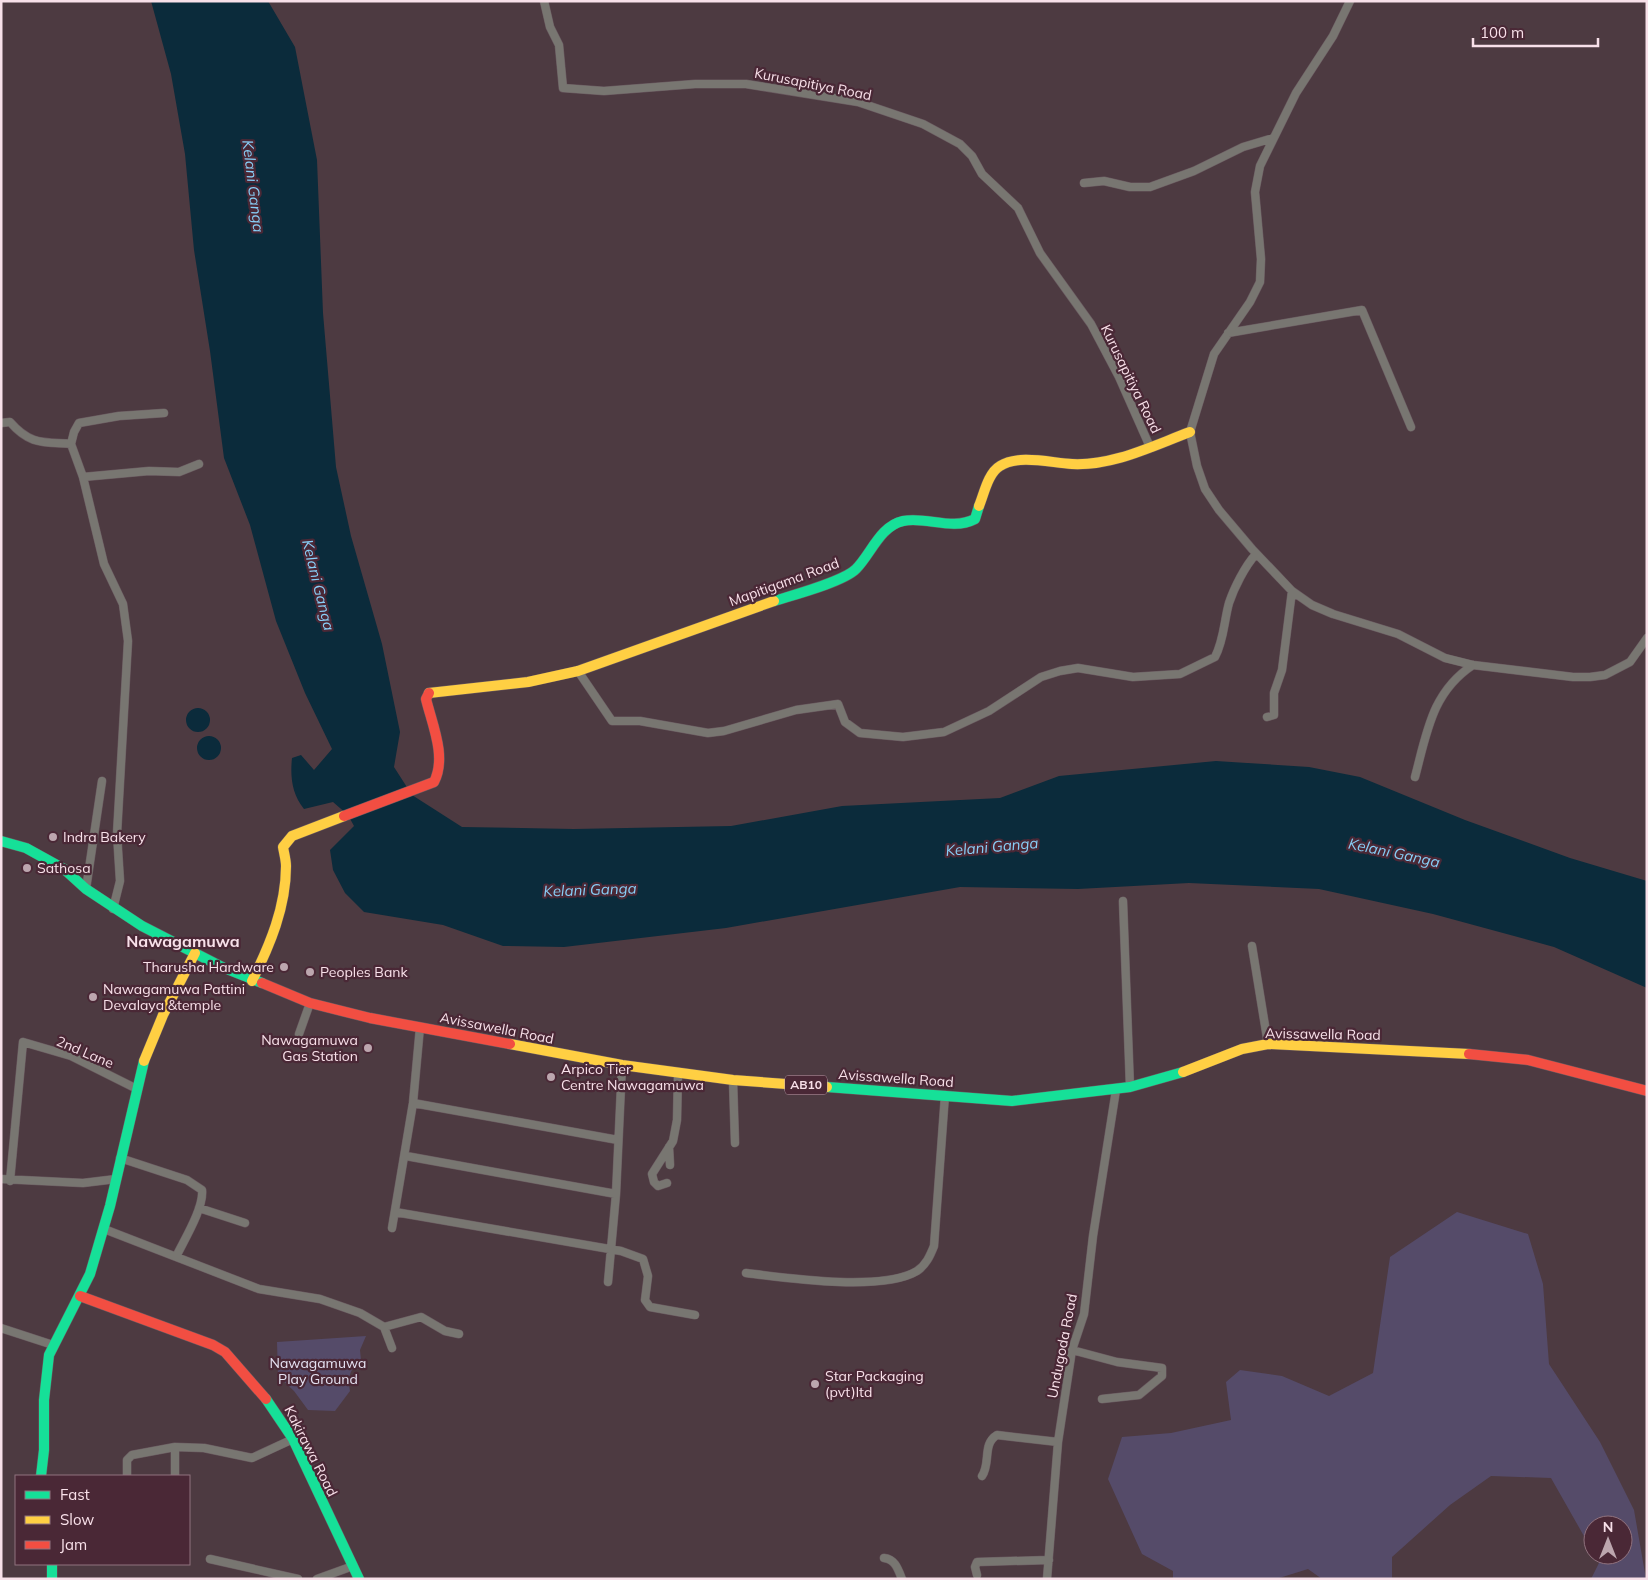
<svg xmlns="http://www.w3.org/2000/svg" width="1648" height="1580" font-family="Mulish,sans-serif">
  <rect width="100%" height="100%" fill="#4d3a41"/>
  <path fill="#554b69" d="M1457,1212L1528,1234L1543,1284L1549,1364L1600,1442L1634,1510L1646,1579H1591L1599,1563L1595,1555H1623V1525H1593V1552L1551,1478L1491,1476L1450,1505L1392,1557V1579H1322L1308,1569L1276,1579H1173V1571L1142,1554L1108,1479L1122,1437L1171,1433L1231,1420L1226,1382L1240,1370L1282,1376L1329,1396L1373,1373L1390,1257Z
    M366,1336L360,1350L361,1360C350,1369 347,1377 350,1391L335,1411L308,1410L294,1391L278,1376L277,1342Z"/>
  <path fill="#0b2b3b" d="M151,1H268L295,47L317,160L323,313L336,467L351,536L382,644L400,732L394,767L412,795L462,827L574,829L731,826L842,806L1000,798L1059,776L1216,761L1309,767L1360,777L1465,820L1570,858L1647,881V988L1554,947L1433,914L1319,889L1189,883L1078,889L960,887L726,928L564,947L503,946L443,925L364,912L345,893L333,870L330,850L354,826L348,815L333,802L304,809C292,794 290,777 292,758L301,755L314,770L332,749L305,693L276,621L250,525L224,458L210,351L194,250L185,154L171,74Z
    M186 720a12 12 0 1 1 24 0a12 12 0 1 1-24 0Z
    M197 748a12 12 0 1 1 24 0a12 12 0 1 1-24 0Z"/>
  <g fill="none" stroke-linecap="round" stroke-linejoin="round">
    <g stroke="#6a5a60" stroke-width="9">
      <path id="street" d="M544,1L550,27L559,45L563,88L604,91L695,84H746L858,102L923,124L960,144L972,156L982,174L1018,208L1040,253L1091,324L1119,377L1150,447
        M1350,1L1333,36L1296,93L1260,166L1255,192L1261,259L1260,282L1250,302L1214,354L1190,432L1197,466L1205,489L1219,510L1252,549L1292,591L1312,605L1333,614L1398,634L1445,658L1473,665L1573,677H1590L1605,675L1630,662L1647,638
        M1084,183L1104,181L1130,187H1150L1194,171L1243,147L1273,138
        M1228,333L1362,310L1411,427
        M1,423L10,422C30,445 43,442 71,444L83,477L104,564L123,604L128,641L117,834L120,881L113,909
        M71,444L74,432L79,423L119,416L164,413
        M83,477L149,471L179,472L199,464
        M578,671L612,721H640L708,733L724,731L796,710L838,704L845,722L860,733L903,737L944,732L989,711L1041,677L1060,671L1078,668L1133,677L1180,674L1215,657C1224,640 1224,621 1229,603C1234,588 1245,566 1256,554
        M1267,717L1274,715V693L1282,670L1292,591
        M1415,777C1427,732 1432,692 1473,665
        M86,889L102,781
        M1123,901L1130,1087
        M1252,946L1268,1044
        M299,1034L310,1003
        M733,1080L735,1143
        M413,1103L618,1140
        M669,1147L670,1165
        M406,1156L616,1194
        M120,1158L187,1180L202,1190C204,1208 184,1240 176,1257
        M1,1179L83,1183L116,1179
        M10,1181L23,1042L71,1056L135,1088
        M667,1183L658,1186L654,1182L652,1174L673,1141L677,1120L678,1074
        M199,1208L245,1223
        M395,1212L621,1251L643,1259L648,1276L645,1300L650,1307L695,1315
        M392,1228L413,1103L420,1027
        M104,1229L259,1289L320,1299L360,1313L384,1327L392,1348
        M746,1273C786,1278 882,1292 917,1271C926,1265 930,1256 934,1246L945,1095
        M608,1282L616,1194L622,1065
        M384,1327L421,1317L445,1331L459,1334
        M1,1328L53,1345
        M1072,1350L1117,1362L1162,1368V1376L1139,1395L1102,1399
        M175,1447V1476
        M127,1476V1460L132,1455L175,1447L204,1448L252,1458L293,1439
        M982,1476C991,1463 982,1444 997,1435L1058,1442
        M884,1558C895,1559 898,1569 902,1579
        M210,1559L298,1579
        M977,1575L975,1567L977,1562L1049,1560
        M317,1579L353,1566
        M1047,1579L1058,1442L1072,1350L1084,1314L1093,1236L1116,1090"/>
    </g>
    <g stroke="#6a5a60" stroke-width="11">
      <path id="fast" d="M774,601C793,595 843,582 856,569C871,554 880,526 903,521C926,516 952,531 975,519L979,506
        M1,841L26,848L64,869L86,889L142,926L222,967L262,983
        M827,1087L1012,1101L1130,1087L1183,1072
        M266,1399L293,1439L359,1579
        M41,1476L44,1450V1400L49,1355L90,1274L110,1206L144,1061
        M52,1564V1579"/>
    </g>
    <g stroke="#6a5a60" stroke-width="11">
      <path id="slow" d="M979,506C984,494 988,473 1000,466C1019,454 1051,463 1072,464C1113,466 1152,446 1190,432
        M429,693L528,682L578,671L774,601
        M252,981C270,945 286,907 286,866C286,860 284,853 283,847L292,836L344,816
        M510,1044L622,1065L733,1080L827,1087
        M144,1061L163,1015L195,953
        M1183,1072L1242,1049L1268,1044L1469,1054"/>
    </g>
    <g stroke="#6a5a60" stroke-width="11">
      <path id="jam" d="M344,816L434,782C447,757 432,724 426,699L429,693
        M262,983L310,1003L370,1018L510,1044
        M1469,1054L1528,1060L1647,1091
        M80,1296L213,1345L225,1352L266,1399"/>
    </g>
    <use href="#street" stroke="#787671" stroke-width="8"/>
    <use href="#fast" stroke="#16e098" stroke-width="10"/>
    <use href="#slow" stroke="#ffcf43" stroke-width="10"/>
    <use href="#jam" stroke="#f24e42" stroke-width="10"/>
  </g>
  <g fill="#bca6ae" stroke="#4a2836" stroke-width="2">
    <circle cx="53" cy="837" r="5"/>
    <circle cx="27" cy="868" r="5"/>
    <circle cx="284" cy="967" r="5"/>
    <circle cx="310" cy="972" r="5"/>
    <circle cx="93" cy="997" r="5"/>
    <circle cx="368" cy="1048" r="5"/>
    <circle cx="551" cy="1077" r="5"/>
    <circle cx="815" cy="1384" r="5"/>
  </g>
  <g text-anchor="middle" stroke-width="4.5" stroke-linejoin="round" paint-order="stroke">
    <rect fill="#4a2836" stroke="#c4a9b3" stroke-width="1" x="785" y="1075.5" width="42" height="19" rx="4"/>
    <g font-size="12" font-weight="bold" fill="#f8e0e9">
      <text x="806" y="1089">AB10</text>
    </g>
    <g font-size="14" fill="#f8e0e9" stroke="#4a2836">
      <text transform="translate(813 84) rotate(11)" y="5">Kurusapitiya Road</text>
      <text transform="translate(1131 379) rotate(64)" y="5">Kurusapitiya Road</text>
      <text transform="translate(784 582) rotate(-20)" y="5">Mapitigama Road</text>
      <text transform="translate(497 1028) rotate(11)" y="5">Avissawella Road</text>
      <text transform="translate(1323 1034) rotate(1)" y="5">Avissawella Road</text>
      <text transform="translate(85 1052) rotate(23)" y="5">2nd Lane</text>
      <text transform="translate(896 1078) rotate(4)" y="5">Avissawella Road</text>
      <text transform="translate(1062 1346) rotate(-79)" y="5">Undugoda Road</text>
      <text transform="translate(311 1451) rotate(63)" y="5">Kakirawa Road</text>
    </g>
    <g font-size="14" fill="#f8e0e9" stroke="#4a2836" text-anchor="start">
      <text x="63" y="842">Indra Bakery</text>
      <text x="37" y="873">Sathosa</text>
      <text x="274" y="972" text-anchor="end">Tharusha Hardware</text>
      <text x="320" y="977">Peoples Bank</text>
      <text x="103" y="994">Nawagamuwa Pattini<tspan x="103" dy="16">Devalaya &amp;temple</tspan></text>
      <text x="358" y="1045" text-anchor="end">Nawagamuwa<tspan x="358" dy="16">Gas Station</tspan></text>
      <text x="561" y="1074">Arpico Tier<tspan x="561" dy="16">Centre Nawagamuwa</tspan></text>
      <text x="825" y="1381">Star Packaging<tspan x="825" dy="16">(pvt)ltd</tspan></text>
    </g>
    <g font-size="14" fill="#e5e2f2" stroke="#4a2836">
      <text x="318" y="1368">Nawagamuwa<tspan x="318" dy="16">Play Ground</tspan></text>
    </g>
    <g font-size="15" font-style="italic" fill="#88cff7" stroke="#4a2836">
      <text transform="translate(253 186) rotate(83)" y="5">Kelani Ganga</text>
      <text transform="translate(318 585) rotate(76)" y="5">Kelani Ganga</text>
      <text transform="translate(992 847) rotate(-5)" y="5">Kelani Ganga</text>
      <text transform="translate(1394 853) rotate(12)" y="5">Kelani Ganga</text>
      <text transform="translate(590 890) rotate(-2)" y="5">Kelani Ganga</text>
    </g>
    <g font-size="16" font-weight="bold" fill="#f8e0e9" stroke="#4a2836">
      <text x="183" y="947">Nawagamuwa</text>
    </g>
  </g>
  <rect width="1648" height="1580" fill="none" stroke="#f8e0e9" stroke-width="5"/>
  <rect x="15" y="1475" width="175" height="90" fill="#4a2836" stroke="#90727e"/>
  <rect x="25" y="1491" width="25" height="8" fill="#16e098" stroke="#90727e"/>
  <text x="60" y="1500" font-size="15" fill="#f8e0e9">Fast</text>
  <rect x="25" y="1516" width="25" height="8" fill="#ffcf43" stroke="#90727e"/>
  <text x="60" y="1525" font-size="15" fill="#f8e0e9">Slow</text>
  <rect x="25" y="1541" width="25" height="8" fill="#f24e42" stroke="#90727e"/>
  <text x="60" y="1550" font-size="15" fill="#f8e0e9">Jam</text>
  <g transform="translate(1608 1540)"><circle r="24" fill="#4a2836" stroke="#90727e"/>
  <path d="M0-4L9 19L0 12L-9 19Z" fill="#bca6ae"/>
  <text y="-8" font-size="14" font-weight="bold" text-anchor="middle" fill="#f8e0e9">N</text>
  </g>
  <path d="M1473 38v8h125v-8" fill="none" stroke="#f8e0e9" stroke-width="2.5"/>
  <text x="1480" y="38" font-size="15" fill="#f8e0e9" stroke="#4a2836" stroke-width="4" paint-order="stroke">100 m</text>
</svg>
